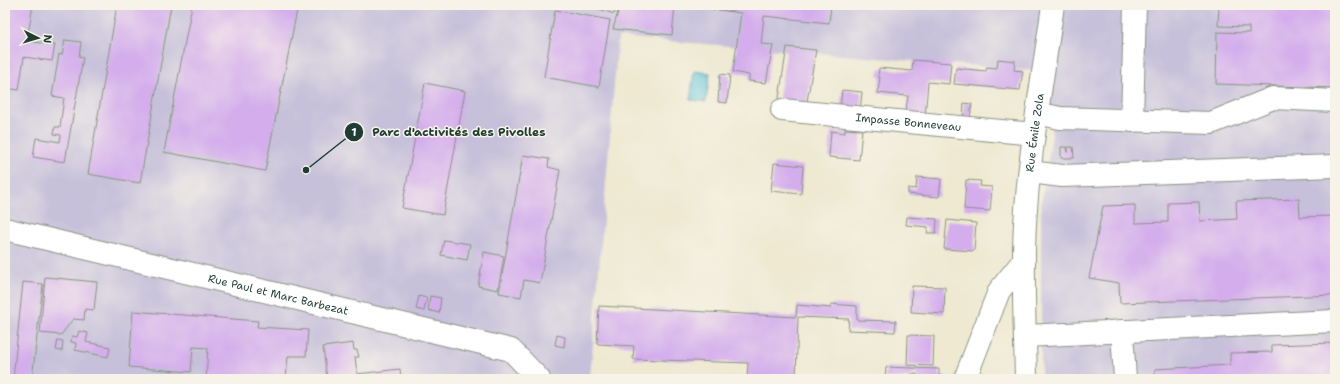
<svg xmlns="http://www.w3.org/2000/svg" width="1340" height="384" font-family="'Shantell Sans',sans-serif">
  <rect width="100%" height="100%" fill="#f7f3e8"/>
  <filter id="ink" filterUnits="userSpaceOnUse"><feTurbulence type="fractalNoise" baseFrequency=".025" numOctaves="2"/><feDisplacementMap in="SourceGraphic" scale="8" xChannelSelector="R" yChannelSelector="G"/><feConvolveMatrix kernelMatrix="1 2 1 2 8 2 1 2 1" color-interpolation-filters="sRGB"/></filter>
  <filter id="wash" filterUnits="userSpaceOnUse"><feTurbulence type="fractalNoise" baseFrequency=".012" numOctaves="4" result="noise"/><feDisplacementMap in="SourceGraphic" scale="16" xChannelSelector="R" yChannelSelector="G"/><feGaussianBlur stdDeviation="0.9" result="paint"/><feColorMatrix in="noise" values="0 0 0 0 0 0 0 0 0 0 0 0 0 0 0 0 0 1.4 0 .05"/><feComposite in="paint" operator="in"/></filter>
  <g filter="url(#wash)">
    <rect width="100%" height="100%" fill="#efe9d2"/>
    <path fill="#c6c0da" d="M5,5H1335V379H1041V206L1052,134L1038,71L618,37L590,379H5Z"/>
    <path fill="#5cc3d9" stroke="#3e8086" d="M694,71L710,73L706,102L690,100Z"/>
    <g id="blocks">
      <path fill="#d4aeec" d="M5,5H33L27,41L55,45L52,61L24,57L19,90L5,88Z
        M117,5H171L140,183L88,174Z
        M192,5H298L265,171L164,152Z
        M587,5H618L614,14Z
        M620,5H675L672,35L613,29Z
        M681,5H831L829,23L764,16L761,44L773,45L766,83L749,81V75L733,72L741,13Z
        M1219,5H1335V88L1216,84L1217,32L1249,33V27L1218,26Z
        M555,10L610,20L599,87L544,77Z
        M65,40L81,42L79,57L83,58L65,162L33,157L36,138L60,142L61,135L54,134L55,127H60L64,98L52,96L59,54L62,55Z
        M787,47L816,50L806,107L778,104Z
        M998,59L1015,61L1014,70L1023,71L1020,90L954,84L956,68L986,71L987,67L997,68Z
        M913,60L951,63L949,84L928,82L925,118L905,116L908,96L878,93L880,77H878L879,68L912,71Z
        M720,74L730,75L727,103L718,102Z
        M425,83L465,91L443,215L402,208Z
        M842,90L862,92L860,112L840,110Z
        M964,103L972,104L970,118H963Z
        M845,129L862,130L859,160L829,157L831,131L845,133Z
        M1061,147H1067L1068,153V147H1073L1074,158H1061Z
        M523,155L549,159L548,167L560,170L540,283L524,280L521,297L499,293Z
        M774,163L803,166L801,194L771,191Z
        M917,177L941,179L939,197L908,194V188L916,189Z
        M966,180L981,181L980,186L992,187L990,211L964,209Z
        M1299,199L1300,217L1335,216V295L1120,303L1119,283L1089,278L1103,206L1135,205V223L1168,222V203L1199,202L1200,221L1237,219L1236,201Z
        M907,217L937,219L936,233H927L928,227L906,225Z
        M947,220L976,223L974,251L944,249Z
        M444,240L470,244L467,260L441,255Z
        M484,252L504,256L498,290L478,286Z
        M45,277L97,282L94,310L85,309L84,320L73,319L61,335L40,333Z
        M23,282L43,284L32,379H13Z
        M912,286L945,287L944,314L911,312Z
        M419,296L427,298L424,311L416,309Z
        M430,296L441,298L439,313L428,310Z
        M831,304L857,306V320L896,321L895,332L848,330L849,319L798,317L796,379H747L748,363L633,359L634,346L597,344L599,306L796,317L797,305L831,308Z
        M133,311L258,321L257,327L308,330L306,356H288L286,379H206L208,348L193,347L191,372L129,367Z
        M79,331L88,333L86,342L110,347L108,357L75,350L76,343L71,342L72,336L77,337Z
        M557,335L565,337L564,347L555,345Z
        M908,335L934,336L933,366L907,365Z
        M58,340L63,341L62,351L56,350Z
        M353,343L354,350H357L359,357H355L357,374L400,369L401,379H327L323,347Z
        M1335,343V379H1155V369L1230,365V353L1272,352V345Z
        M886,367L939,369V376H946V379H917V374H912L911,378H885Z
        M156,374L191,376V379H156Z
        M51,375L83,378V379H51Z"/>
    </g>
  </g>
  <g filter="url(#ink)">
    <use href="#blocks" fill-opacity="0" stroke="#879383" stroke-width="1"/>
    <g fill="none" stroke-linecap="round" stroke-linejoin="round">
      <g stroke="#879383" stroke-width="24">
        <g id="minor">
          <path id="s1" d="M782,110L1034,134"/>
          <path d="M1037,113L1060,118L1211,123L1273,98L1335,101"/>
          <path d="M1132,121L1135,5"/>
          <path d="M1030,172L1062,176L1335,166"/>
          <path id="s2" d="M5,229L511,350L539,379"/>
          <path d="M1122,331L1125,379"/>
          <path d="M1025,336L1335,321"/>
          <path d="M965,379L999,291L1024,260"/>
          <path id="s3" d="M1026,379C1025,328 1022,276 1025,224C1029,151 1043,78 1053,5"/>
        </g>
      </g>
      <use href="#minor" stroke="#fff" stroke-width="22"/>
    </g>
  </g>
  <g text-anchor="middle" stroke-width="3" stroke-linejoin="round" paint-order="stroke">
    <g font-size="11" fill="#1f3d34" stroke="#f7f3e8">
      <text dy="4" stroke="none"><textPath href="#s1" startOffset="127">Impasse Bonneveau</textPath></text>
      <text dy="4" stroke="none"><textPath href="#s3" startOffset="247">Rue Émile Zola</textPath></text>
      <text dy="4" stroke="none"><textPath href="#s2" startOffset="281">Rue Paul et Marc Barbezat</textPath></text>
    </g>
  </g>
  <path fill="none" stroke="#1f3d34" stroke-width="1.5" d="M306 170L354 132"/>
  <g fill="#1f3d34" stroke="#f7f3e8" stroke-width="1.5">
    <circle cx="306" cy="170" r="4"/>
    <circle cx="354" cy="132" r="10"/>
  </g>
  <g font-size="12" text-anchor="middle" font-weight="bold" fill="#fff">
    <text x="354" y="136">1</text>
  </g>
  <g font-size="12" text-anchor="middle" font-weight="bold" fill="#1f3d34" stroke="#f7f3e8" stroke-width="3" stroke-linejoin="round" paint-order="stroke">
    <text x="459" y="136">Parc d'activités des Pivolles</text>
  </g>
  <rect width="1340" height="384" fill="none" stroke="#f7f3e8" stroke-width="20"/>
  <g transform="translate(38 38) rotate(95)" stroke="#f7f3e8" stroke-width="3" paint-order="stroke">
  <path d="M0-3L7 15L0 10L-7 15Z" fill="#1f3d34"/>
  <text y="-6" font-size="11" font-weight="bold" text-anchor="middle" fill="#1f3d34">N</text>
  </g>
</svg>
